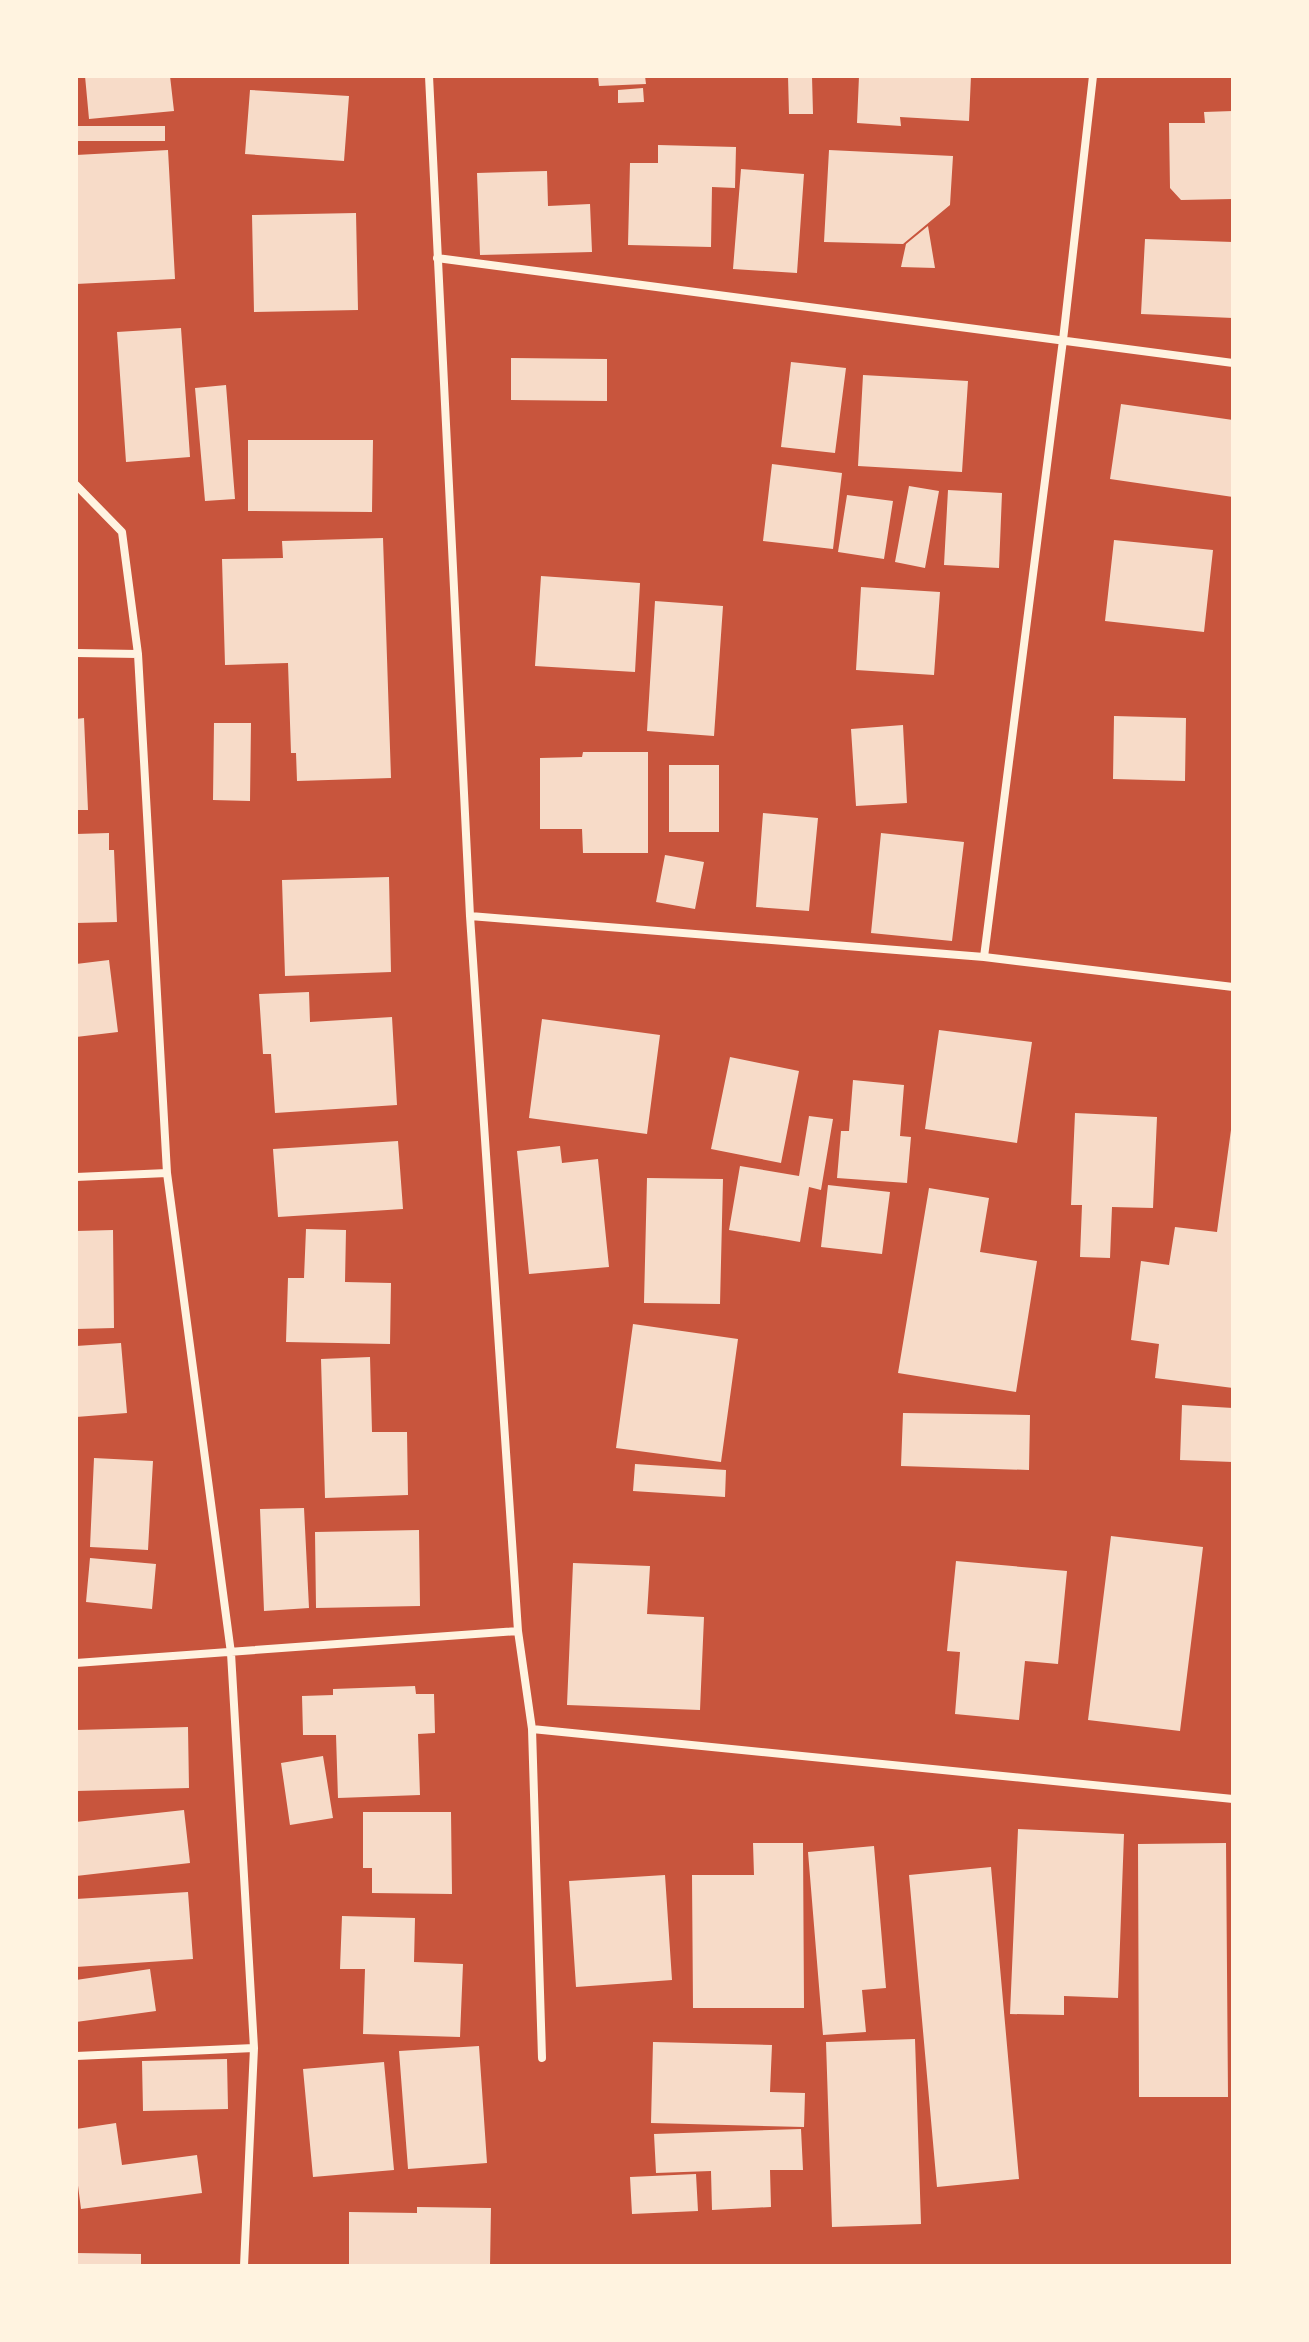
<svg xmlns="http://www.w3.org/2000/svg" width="1309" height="2342" font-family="'Asap Condensed',sans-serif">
  <rect width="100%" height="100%" fill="#c8553d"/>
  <path fill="#f7dbc8" d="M85,76H170L174,111L89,119Z
    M598,76H645L646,84L599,86Z
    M788,76H812L813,114H789Z
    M859,76H971L969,121L900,117L901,126L857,123Z
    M643,88L644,102L618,103V90Z
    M250,90L349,96L344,161L245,154Z
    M1233,111V199L1181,200L1170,188L1169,123H1205L1204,112Z
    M76,126H165V141H76Z
    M658,145L736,147L735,188L712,187L711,247L628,245L630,163H658Z
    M168,150L175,279L76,284V155Z
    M829,150L953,156L950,205L903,244L824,242Z
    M741,169L804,174L797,273L733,269Z
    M547,171L548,206L590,204L592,252L480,255L477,173Z
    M356,213L358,310L254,312L252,215Z
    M928,226L935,268L901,267L906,244Z
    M1145,239L1233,242V318L1141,314Z
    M181,328L190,457L126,462L117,332Z
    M511,358L607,359V401L511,400Z
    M791,362L846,368L835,453L781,447Z
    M863,375L968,381L962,472L858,466Z
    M226,385L235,499L205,501L195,388Z
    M1121,404L1233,420V497L1110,479Z
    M248,440H373L372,512L248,511Z
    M772,464L842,473L833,549L763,541Z
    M909,486L939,491L925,568L895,562Z
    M948,490L1002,493L999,568L944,565Z
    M847,495L893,501L884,559L838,552Z
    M383,538L391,778L297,781L296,753H291L288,663L225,665L222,559L283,558L282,541Z
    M1114,540L1213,550L1204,632L1105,621Z
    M541,576L640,583L635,672L535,666Z
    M861,587L940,592L934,675L856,670Z
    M655,601L723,606L714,736L647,731Z
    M1114,716L1186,718L1185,781L1113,779Z
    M84,718L88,810H76V719Z
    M214,723H251L250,801L213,800Z
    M903,725L907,803L856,806L851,729Z
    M583,752H648V853H583L582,829H540V758L582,757Z
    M669,765H719V832H669Z
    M763,813L818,818L809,911L756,907Z
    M109,833V850H114L117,922L76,923V834Z
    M881,833L964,842L952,941L871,933Z
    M665,855L704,862L695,909L656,902Z
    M389,877L391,972L285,976L282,880Z
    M109,960L118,1032L76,1037V964Z
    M309,992L310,1022L392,1017L397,1105L275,1113L271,1054H263L259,994Z
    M542,1019L660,1035L647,1134L529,1118Z
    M939,1030L1032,1042L1017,1143L925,1129Z
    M730,1057L799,1071L781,1163L711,1149Z
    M853,1080L904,1085L900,1136L911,1137L907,1183L837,1178L841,1131H849Z
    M1075,1113L1157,1117L1153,1208L1112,1207L1110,1258L1080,1257L1082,1205H1071Z
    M809,1116L833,1119L821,1190L809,1187L800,1242L729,1230L740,1166L799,1176Z
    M1231,1130L1233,1388L1155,1378L1159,1344L1131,1340L1141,1261L1169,1265L1175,1227L1217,1232Z
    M398,1141L403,1209L278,1217L273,1149Z
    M560,1146L562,1163L598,1159L609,1267L529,1274L517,1151Z
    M647,1178L723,1179L720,1304L644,1303Z
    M828,1185L890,1192L882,1254L821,1247Z
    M929,1188L989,1198L980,1252L1037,1261L1016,1392L898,1373Z
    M306,1229L346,1230L345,1282L391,1283L390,1344L286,1342L288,1278H304Z
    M113,1230L114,1328L76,1329V1231Z
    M633,1324L738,1339L721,1462L616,1448Z
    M121,1343L127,1413L76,1417V1346Z
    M370,1357L372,1432H407L408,1495L325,1498L321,1359Z
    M1182,1405L1233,1408V1462L1180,1460Z
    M903,1413L1030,1415L1029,1470L901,1466Z
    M94,1458L153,1461L148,1550L90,1547Z
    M635,1464L726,1470L725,1497L633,1491Z
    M304,1508L309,1608L264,1611L260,1509Z
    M419,1530L420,1606L316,1608L315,1532Z
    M1111,1536L1203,1547L1180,1731L1088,1720Z
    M90,1558L156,1564L152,1609L86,1602Z
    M956,1561L1067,1571L1058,1664L1025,1661L1019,1720L955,1714L960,1652L947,1651Z
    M573,1563L650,1566L647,1614L704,1617L700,1710L567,1705Z
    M415,1686L416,1694H434L435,1733L418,1734L420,1795L338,1798L336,1735H303L302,1696L333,1695V1689Z
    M188,1727L189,1788L76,1791V1730Z
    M323,1756L333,1818L290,1825L281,1763Z
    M184,1810L190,1863L76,1876V1822Z
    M363,1812H451L452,1894L372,1893V1868H363Z
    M1018,1829L1124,1834L1118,1998L1064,1996V2015L1010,2014Z
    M753,1843H803L804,2008H693L692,1875H754Z
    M1226,1843L1228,2097H1139L1138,1844Z
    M874,1846L886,1988L862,1990L866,2032L823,2035L808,1852Z
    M991,1867L1019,2179L937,2187L909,1875Z
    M665,1875L672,1980L576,1987L569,1881Z
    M188,1892L193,1959L76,1967V1899Z
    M342,1916L415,1918L414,1962L463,1964L460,2037L363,2034L365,1969H340Z
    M150,1969L156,2011L76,2022V1980Z
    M915,2039L921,2224L832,2227L826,2042Z
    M653,2042L772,2045L770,2092L805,2093L804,2127L651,2123Z
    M479,2046L487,2163L408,2169L399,2051Z
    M227,2059L228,2109L143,2111L142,2061Z
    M384,2062L394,2170L313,2177L303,2069Z
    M116,2123L122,2165L197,2155L202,2193L81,2209L76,2170V2129Z
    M801,2129L803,2170H770L771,2207L712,2210L711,2171L656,2173L654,2134Z
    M696,2174L698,2211L632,2214L630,2177Z
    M417,2207L491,2208L490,2266H349V2212L417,2213Z
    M76,2253L141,2254V2266H76Z"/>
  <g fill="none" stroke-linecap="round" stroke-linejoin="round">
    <path stroke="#fff3e0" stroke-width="8" d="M429,76L470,916L518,1631L532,1729L542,2058
      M437,258L1233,363
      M76,485L122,532L138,654L167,1173L231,1653L254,2048L244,2266
      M76,653L138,654
      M470,916L984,957L1233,987
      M984,957L1063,340L1093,76
      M76,1177L167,1173
      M76,1663L518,1631
      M532,1729L1233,1799
      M76,2056L254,2048"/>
  </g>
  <rect width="1309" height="2342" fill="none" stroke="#fff3e0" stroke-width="156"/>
</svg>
